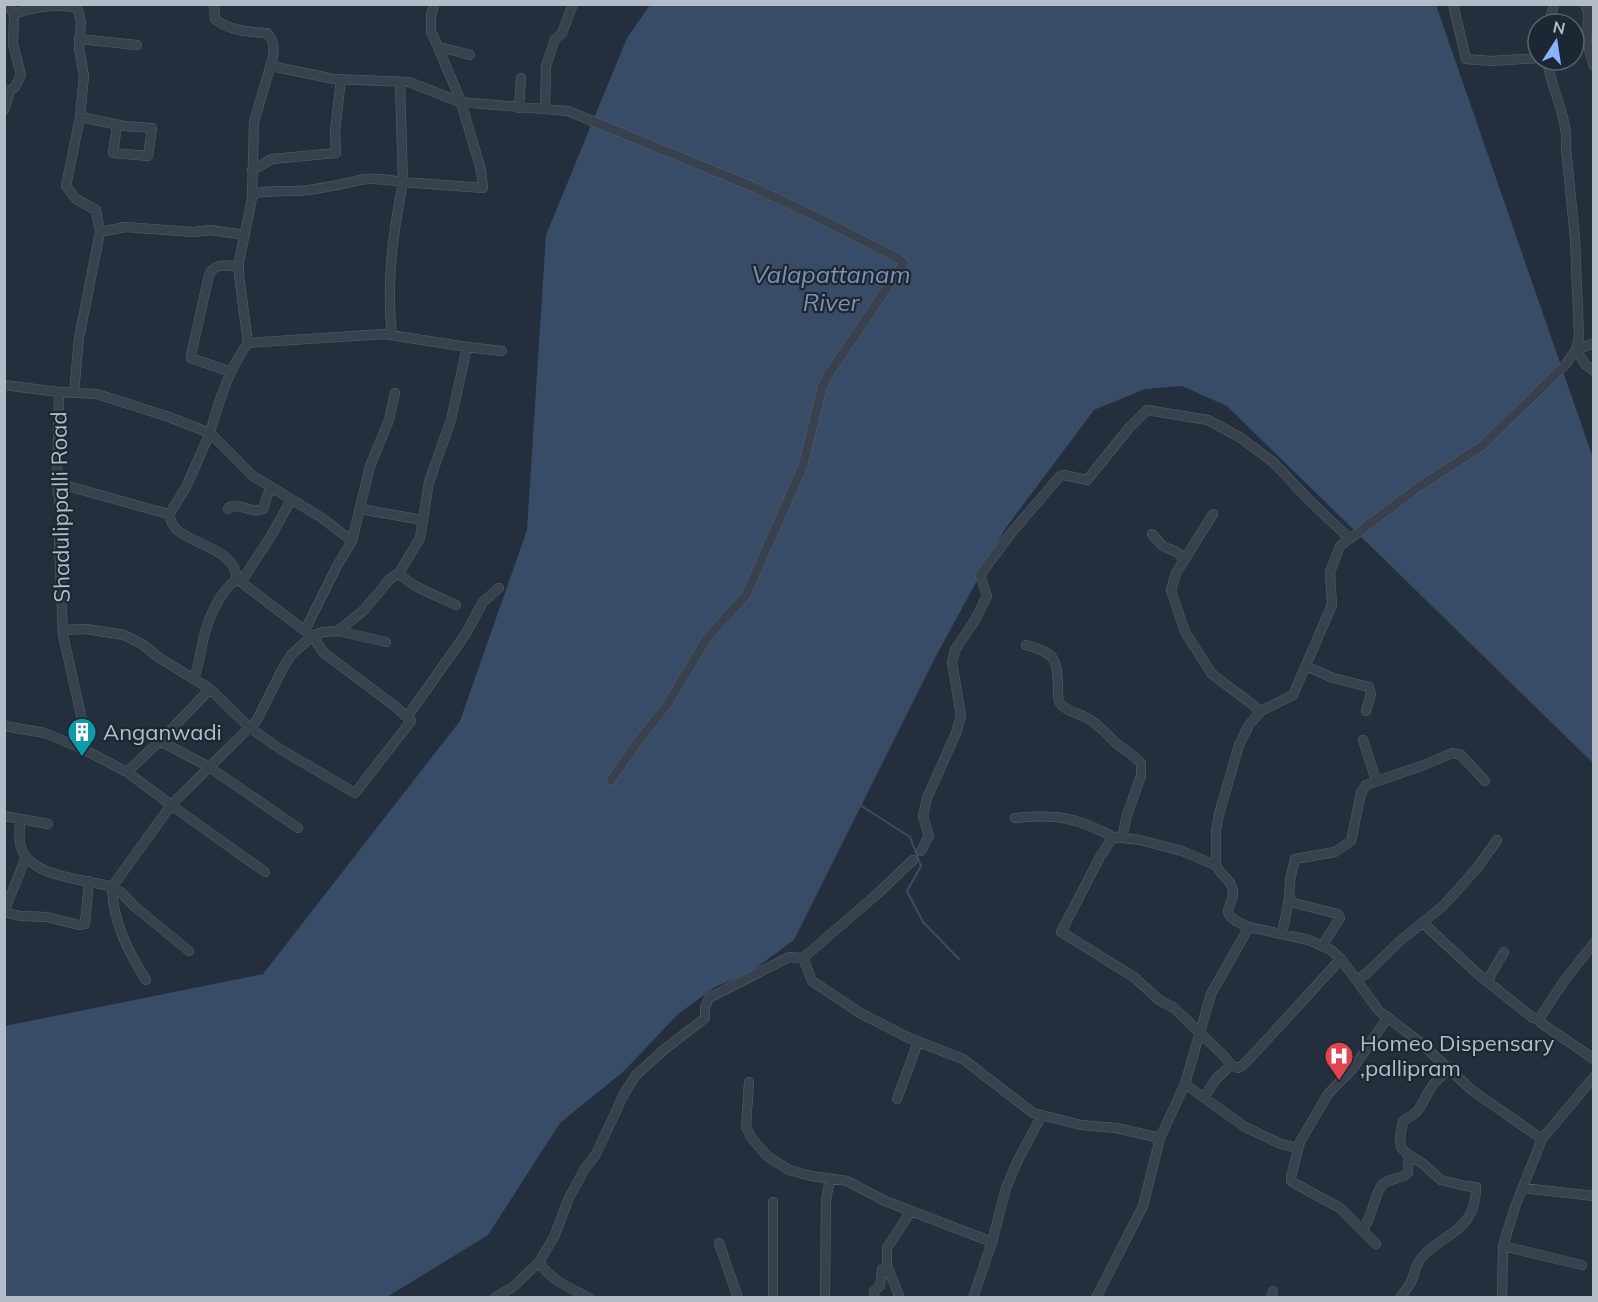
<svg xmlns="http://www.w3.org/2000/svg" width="1598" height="1302" font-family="Mulish,sans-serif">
  <rect width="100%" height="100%" fill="#242f3e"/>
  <path fill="#394c67" d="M650,5H1436L1593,458L1594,711L1592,762L1227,406L1182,386L1145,389L1094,410L1005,529L936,656L794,940L749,973L715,987L678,1014L624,1071L560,1123L488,1235L387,1297L5,1298V1026L263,974L460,721L527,530L546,235L627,38Z"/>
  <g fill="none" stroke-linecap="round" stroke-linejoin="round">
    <path stroke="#394c67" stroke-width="2" d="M860,805L910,837L921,866L907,891L923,922L959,959"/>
    <g stroke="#565f6c" stroke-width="10">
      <path id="minor" d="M9,4L14,16L13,44L21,75L15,87L10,91
        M1453,4L1466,59L1491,61L1538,58
        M1584,4L1588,10L1587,43L1594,66
        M13,14C33,8 57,2 78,9L81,22L79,48L84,76L80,117L124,126L152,128L148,156L113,153L117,125
        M1549,24L1554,4
        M79,39L137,45
        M440,53L444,48L470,55
        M271,66L334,79L409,82L460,102L568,111L751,186L827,222L899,259L904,263L828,375L822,388L803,466L746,595L707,638L667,705L636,744L611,780
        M400,82L403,182L483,188L481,170L460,99L431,31V16L434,4
        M4,90L10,91L4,110
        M519,108L521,78
        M545,109L546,66L555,39L562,33L573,4
        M80,117L66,186L76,199L96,210L100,232
        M252,170L272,159L336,153L335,131L341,79
        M252,194C267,190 280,191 295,191C317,190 338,185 360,180C374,177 389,180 403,182C393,234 386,282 392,335
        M1594,343L1576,350L1585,364L1594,371
        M467,347L502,351
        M231,372L191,358L192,351L209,275C215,262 226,266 239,266
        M4,385L59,392
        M74,392L79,338L100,232L125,227L193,232L210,230L245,235
        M57,483L168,514C171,519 172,526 177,530C196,546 235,549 237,579L312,636L323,632L338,631L364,610L390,579L399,573L420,538L429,482L451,420L467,347L384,334L248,343
        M228,509L229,507C245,503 249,514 263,509L270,488
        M360,509L423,520
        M1213,514L1176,573L1171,590L1185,632L1212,674L1261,711
        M169,515L186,487L210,433L253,476L322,518L352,541
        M1152,534C1155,537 1159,543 1163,546C1172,551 1179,550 1184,561
        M399,573C412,588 438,596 456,605
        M241,582L271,536L291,500
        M63,630L86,629L124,635L142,644L158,657L210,689
        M305,630L337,566L352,541L370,466L389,420L395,393
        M338,631L386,642
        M1026,645C1055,653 1057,658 1058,687C1058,691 1058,698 1059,701C1063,711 1079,713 1087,718C1099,724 1106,734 1116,743C1124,750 1134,755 1141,763V776L1127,815L1122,838
        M1306,666L1333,678L1369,687L1371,694L1366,711
        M194,678C199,665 200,654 203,641C207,620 220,591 237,579
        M407,717L465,635L483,602L499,588
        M4,726L45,733L83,749L82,720L63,635L59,545L61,516L57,483L59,392L97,394L166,416L210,433C218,403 229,368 248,343L239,276V262L252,198L254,122L273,57C274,48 274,40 267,33C250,32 229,31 215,19L214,4
        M1363,740L1376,780
        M160,741L209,767L298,828
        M127,772L166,735L210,689L249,727L280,749L355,793L411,721L396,707L324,653L312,636L291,655L284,666L257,720L171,805L265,872
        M4,816L48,824
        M1015,818C1056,814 1076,817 1113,837
        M20,819C20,828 18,839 21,847C29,878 88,879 112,887L171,805L127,772L83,749
        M921,851L929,836L923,816L927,798L956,733L961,716L952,662L955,650L975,620L987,596L980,575L1012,532L1060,476L1064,475L1087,480L1129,428L1147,410L1208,420L1241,438L1273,462L1309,500L1349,538
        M26,857L4,912L20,916L47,917L79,925L85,924L89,881
        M1217,866L1182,851L1140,840L1113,837L1100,857L1061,932L1134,977L1159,1000L1174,1008L1225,1057L1231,1065L1238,1068L1242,1066C1276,1031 1307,995 1341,959
        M1423,923L1479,975L1533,1018L1539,1019
        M1249,927C1210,912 1239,906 1232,887C1229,878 1219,874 1216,864V831L1219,814L1239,745L1249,725L1261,711L1293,695L1332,605L1330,572L1340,546L1420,486L1482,446L1565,365L1576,350L1579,336L1575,239L1566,148C1569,119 1551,89 1547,60
        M1282,934L1289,899
        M1594,943L1564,981L1539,1019L1541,1023L1594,1059
        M1322,946L1340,918L1338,914L1294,903L1289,899L1290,880L1295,859L1335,852L1351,841L1361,793L1366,785L1424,765L1452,753L1461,755L1485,781
        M803,958L812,981L860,1013L909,1038L963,1059L1033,1113L1081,1125L1116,1128L1160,1138
        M146,980C128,951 113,923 112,887L121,892L134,906L189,951
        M1356,980L1367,973L1400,941L1444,905L1477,868L1497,840
        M1489,982L1490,976L1504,952
        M749,1082L746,1127L751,1137L767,1156L789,1170L811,1176L847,1181L885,1201L992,1242
        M1185,1084L1245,1127L1281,1144L1297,1148
        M1204,1097L1216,1079L1231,1065
        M897,1099L918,1042
        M1542,1139L1594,1077
        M1523,1188L1594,1196
        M1363,1230C1371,1218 1376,1192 1382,1185C1388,1178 1401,1180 1408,1173L1409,1155
        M719,1243L738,1298
        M1376,1244L1340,1208L1294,1183L1291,1181V1177L1300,1142L1328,1094L1354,1067L1388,1017
        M1503,1246L1582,1265
        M539,1262C550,1280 570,1288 589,1298
        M494,1298L513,1287L539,1262L554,1237L569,1198L584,1170L596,1154L624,1094L636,1075L666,1048L705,1018V1007L709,998L789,957L803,958L876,895L913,860
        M773,1298V1202
        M825,1298L826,1200L830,1179
        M874,1298V1291L880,1286L882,1269L887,1266
        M900,1298L887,1266V1248L911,1211
        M973,1298L992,1242L1006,1188L1018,1160L1042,1115
        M1096,1298L1143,1206L1160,1138L1185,1084L1211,994L1249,927L1309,940L1331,950L1341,959L1379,1011L1416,1039L1473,1091L1542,1139L1515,1207L1503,1246L1502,1298
        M1271,1298L1273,1291
        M1400,1298C1403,1293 1408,1288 1411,1282C1415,1274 1415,1265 1422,1257C1446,1232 1476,1230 1476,1187L1465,1186L1441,1180L1423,1164L1406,1153L1401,1147L1400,1138L1403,1121C1408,1118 1416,1114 1419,1109C1430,1090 1431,1083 1450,1069"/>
    </g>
    <use href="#minor" stroke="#38414e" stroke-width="9"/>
  </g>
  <defs>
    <g id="building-pin" transform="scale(1.5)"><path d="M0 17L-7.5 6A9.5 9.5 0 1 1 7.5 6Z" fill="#0f9aa8" stroke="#1d2633"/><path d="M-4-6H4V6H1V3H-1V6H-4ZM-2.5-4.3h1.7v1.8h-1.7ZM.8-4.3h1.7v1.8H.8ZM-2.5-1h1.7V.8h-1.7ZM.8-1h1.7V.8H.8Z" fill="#fff"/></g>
    <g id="hospital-pin" transform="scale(1.5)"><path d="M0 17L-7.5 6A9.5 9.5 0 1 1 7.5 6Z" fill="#e0444e" stroke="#1d2633"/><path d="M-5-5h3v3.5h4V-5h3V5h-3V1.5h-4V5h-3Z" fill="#fff"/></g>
  </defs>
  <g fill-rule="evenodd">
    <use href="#building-pin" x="82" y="732"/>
    <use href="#hospital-pin" x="1339" y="1056"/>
  </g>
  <g text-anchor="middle" stroke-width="4.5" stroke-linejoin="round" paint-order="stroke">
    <g font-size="22" fill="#b4bcc9" stroke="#1d2633">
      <text transform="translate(60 507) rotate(-91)" y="8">Shadulippalli Road</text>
    </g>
    <g font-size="22" fill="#b4bcc9" stroke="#1d2633" text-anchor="start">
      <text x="103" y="740">Anganwadi</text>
      <text x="1360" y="1051">Homeo Dispensary<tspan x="1360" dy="25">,pallipram</tspan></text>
    </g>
    <g font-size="24" font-style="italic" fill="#7c92b1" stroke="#1d2633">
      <text x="831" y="283">Valapattanam<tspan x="831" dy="28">River</tspan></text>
    </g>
  </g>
  <rect width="1598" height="1302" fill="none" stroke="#b4bcc9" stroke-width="12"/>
  <g transform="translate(1556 42) rotate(12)"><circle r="28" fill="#1d2633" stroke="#59626f" stroke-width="1.5"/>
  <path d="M0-4.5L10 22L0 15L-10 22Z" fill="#8ab4f8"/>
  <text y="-9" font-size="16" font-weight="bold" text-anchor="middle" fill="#b4bcc9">N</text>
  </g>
</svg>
